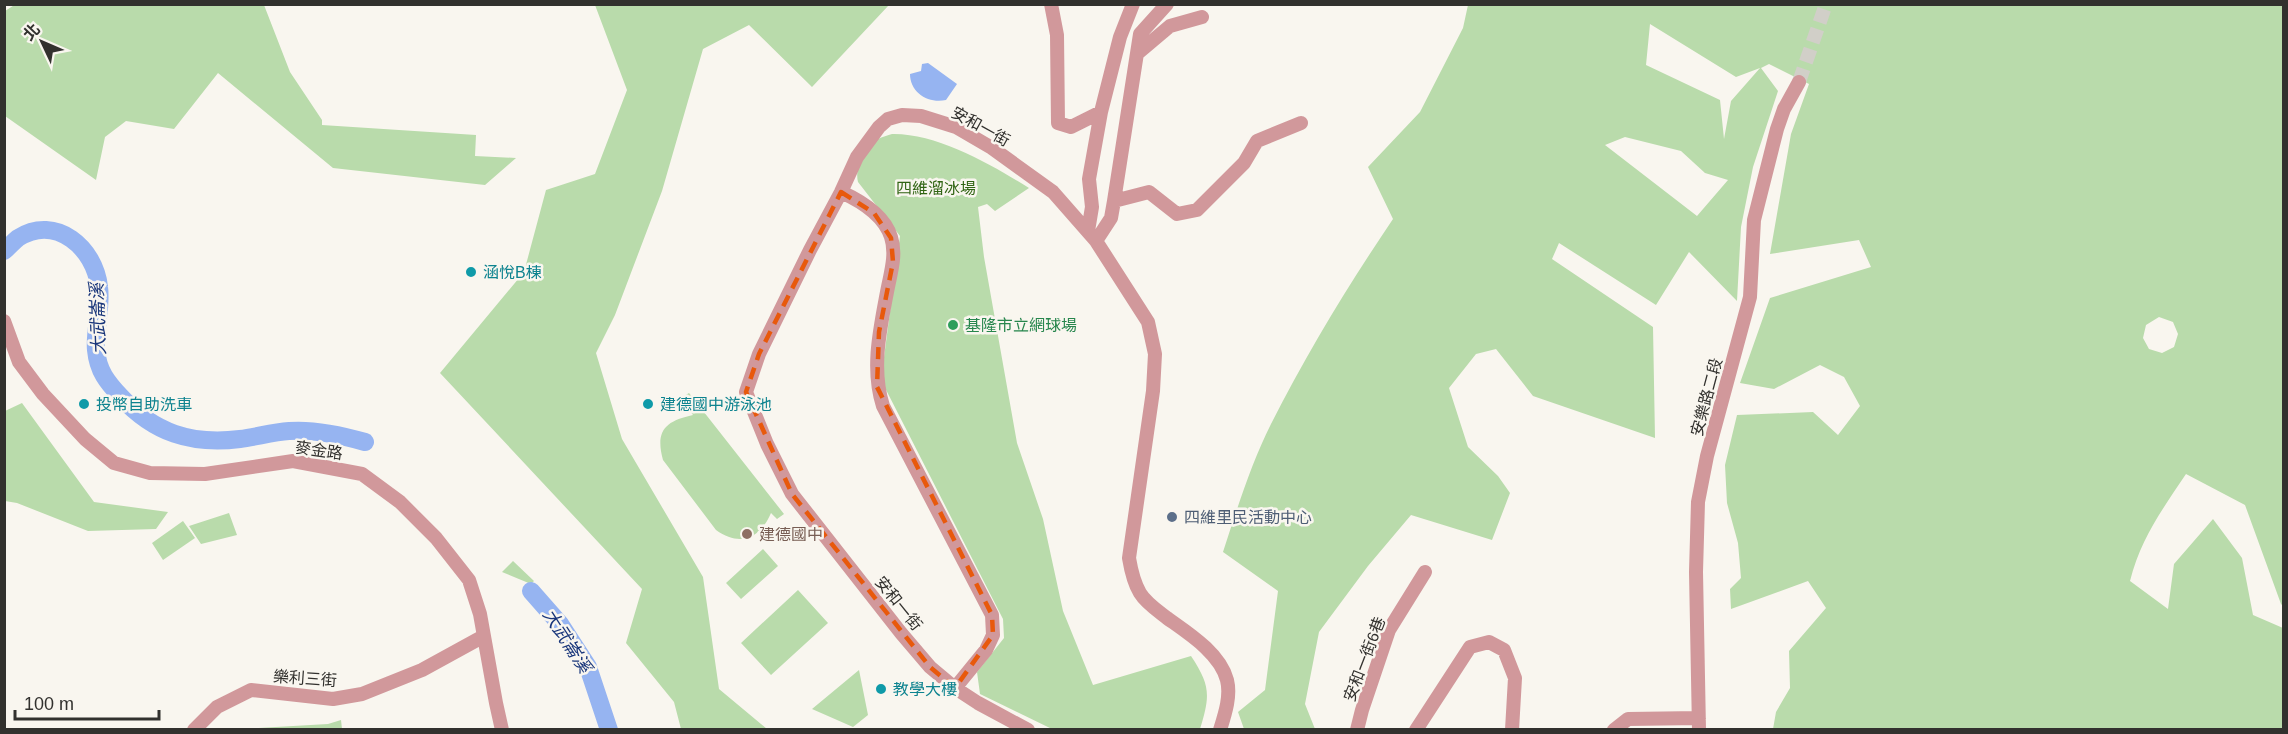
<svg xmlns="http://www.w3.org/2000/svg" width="2288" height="734" font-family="Arial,'Noto Sans TC',sans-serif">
  <rect width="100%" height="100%" fill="#f9f6ef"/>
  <path fill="#b9dbab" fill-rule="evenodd" d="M16,4L264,5L290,72L322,120V125L476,135L475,156L516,158L485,185L333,168L218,73L174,129L126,121L105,137L96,180L5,116V11Z
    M595,5H889L812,87L749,25L703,49L662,191L615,315L596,353L622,439L703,577L719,689L767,729H681L674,702L626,643L642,589L440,373L524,272L546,190L595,174L627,90Z
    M1468,5H2283V606L2281,604L2245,505L2186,474C2162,510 2141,538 2130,581L2168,609L2174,564L2213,519L2242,558L2253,615L2283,628V729H1773L1776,712L1790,688L1789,651L1826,608L1808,581L1731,609L1730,589L1741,578L1738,543L1727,503L1725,465L1737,415L1813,412L1838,435L1860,406L1844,377L1820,365L1774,389L1740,383L1770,298L1871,267L1859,240L1770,254L1791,134L1809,84L1769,64L1761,68L1778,91L1753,167L1741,227L1737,301L1689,252L1656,305L1559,243L1552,259L1653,327L1655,438L1533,396L1496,349L1476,354L1449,388L1468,447L1498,476L1510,493L1492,540L1411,515L1368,566L1319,632L1305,704L1315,729H1244L1238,712L1265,690L1278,591L1223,552C1237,509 1251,464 1271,424C1307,353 1349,284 1393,219L1368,167L1420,112L1463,28ZM1650,24L1736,77L1760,68L1731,101L1724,139L1720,100L1646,65ZM1625,137L1681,151L1705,173L1728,180L1697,216L1605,145ZM2159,317L2173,322L2178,334L2174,347L2162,353L2149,349L2143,338L2146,325Z
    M892,134C937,133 992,165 1029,188L995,211L987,204L978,207L984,257L1017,443L1043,519L1063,611L1093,685L1191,656C1211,686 1210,696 1200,729H1052L980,694L977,672L1004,638L1003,619L881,380L900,236L858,182C854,167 866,147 878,139C882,137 888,135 892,134Z
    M689,393L784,514L777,519L771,513C760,539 740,547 716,530L663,460C655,431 665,421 693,415L681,398Z
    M22,403L94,502L168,512L156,529L88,531L17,503L5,501V411Z
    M229,513L237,535L201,544L189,526Z
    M183,521L195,538L163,560L152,543Z
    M763,549L778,566L741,599L726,583Z
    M513,561L534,581L531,584L502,572Z
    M798,590L828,623L771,675L741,643Z
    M859,670L868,715L853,727L812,709Z
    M341,720L342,729H241L328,724Z"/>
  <path fill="#96b4f1" d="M928,63L957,84L946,100C929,104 910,93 910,74L921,71L922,64Z"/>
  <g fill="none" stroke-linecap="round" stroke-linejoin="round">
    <path stroke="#96b4f1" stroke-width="18" d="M4,251C9,247 13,242 18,238C56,214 95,248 99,287C102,308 94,332 96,350C98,371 107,382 121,397C154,433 191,445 240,439C256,437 273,432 289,431C315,429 341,435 365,442
      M531,591L560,624L588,667L609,730"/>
    <path stroke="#d1cfc8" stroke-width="14" stroke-dasharray="14 7" stroke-linecap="butt" d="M1799,82L1826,4"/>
    <path stroke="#d1989b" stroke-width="14" d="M1051,4L1057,35L1058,123L1071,127L1101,112
      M1138,53L1170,26L1202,17
      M841,192C861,201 884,215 891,237C897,255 890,275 887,292C880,329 871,369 883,406L992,615L993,635L986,650L955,688
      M1114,201L1149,192L1177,214L1197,210L1244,163L1257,141L1301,123
      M1088,231L1092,207L1089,179L1101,112L1120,37L1133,4
      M1096,241L1111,218L1114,201L1140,34L1167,4
      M4,321L19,362L43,394L85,439L114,463L150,473L205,474L293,461L362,474L400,502L436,538L469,580L480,614L496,703L502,730
      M194,730L217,707L251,690L333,699L362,694L422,670L484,636
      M1028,730L978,703L955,688L930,667L901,633L792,494L767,444L746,392L759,354L810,250L841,192L857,157L879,127L888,119L902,115L921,116L956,127L992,148L1053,192L1096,241L1148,322L1155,354L1153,391L1129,558C1131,570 1134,583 1140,593C1146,603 1158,611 1167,618C1188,633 1220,653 1227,680C1231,696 1225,714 1220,730
      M1357,730L1362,710L1389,630L1425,572
      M1416,730L1470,647L1489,642L1504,650L1515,678L1512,730
      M1614,730L1628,719L1699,718
      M1699,730L1696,572L1698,502L1707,456L1750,297L1754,220L1777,129L1784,109L1799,82"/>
  </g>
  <path fill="none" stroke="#e8590c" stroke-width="4.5" stroke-dasharray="12 8" stroke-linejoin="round" d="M841,192L874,213L891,238L893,262L879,332L877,387L992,615L993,635L955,688L930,667L792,494L746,392L759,354Z"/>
  <g fill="#0f9aa8" stroke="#f9f6ef" stroke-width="2">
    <circle cx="471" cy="272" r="6"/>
    <circle cx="84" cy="404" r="6"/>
    <circle cx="648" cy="404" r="6"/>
    <circle cx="881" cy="689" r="6"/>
  </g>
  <circle fill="#2e9e5b" stroke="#f9f6ef" stroke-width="2" cx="953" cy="325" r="6"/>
  <circle fill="#5c6f8a" stroke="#f9f6ef" stroke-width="2" cx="1172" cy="517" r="6"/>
  <circle fill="#8d6e63" stroke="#f9f6ef" stroke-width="2" cx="747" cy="534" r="6"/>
  <g text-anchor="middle" stroke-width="5" stroke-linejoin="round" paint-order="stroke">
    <g font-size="16" fill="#32312e" stroke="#f9f6ef">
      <text transform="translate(981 126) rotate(29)" y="6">安和一街</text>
      <text transform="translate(1706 397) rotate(-75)" y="6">安樂路二段</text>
      <text transform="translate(319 450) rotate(8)" y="6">麥金路</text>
      <text transform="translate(899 603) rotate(51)" y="6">安和一街</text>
      <text transform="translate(1364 659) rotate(-69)" y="6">安和一街6巷</text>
      <text transform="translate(305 678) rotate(4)" y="6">樂利三街</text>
    </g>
    <g font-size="16" fill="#316514" stroke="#f9f6ef">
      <text x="936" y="194">四維溜冰場</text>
    </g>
    <g font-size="16" fill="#0d838f" stroke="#f9f6ef" text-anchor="start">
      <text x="483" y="278">涵悅B棟</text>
      <text x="96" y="410">投幣自助洗車</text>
      <text x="660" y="410">建德國中游泳池</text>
      <text x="893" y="695">教學大樓</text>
    </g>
    <g font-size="16" fill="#27864d" stroke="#f9f6ef" text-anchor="start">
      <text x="965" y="331">基隆市立網球場</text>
    </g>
    <g font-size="16" fill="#4e5e75" stroke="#f9f6ef" text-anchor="start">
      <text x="1184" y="523">四維里民活動中心</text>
    </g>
    <g font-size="16" fill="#785e54" stroke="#f9f6ef" text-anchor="start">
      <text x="759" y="540">建德國中</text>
    </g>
    <g font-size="18" font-style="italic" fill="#18357a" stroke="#f9f6ef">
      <text transform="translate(98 319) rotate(-92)" y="6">大武崙溪</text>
      <text transform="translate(567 641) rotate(57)" y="6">大武崙溪</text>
    </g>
  </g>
  <rect width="2288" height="734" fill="none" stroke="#32312e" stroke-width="12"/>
  <g transform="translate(42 42) rotate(314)" stroke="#f9f6ef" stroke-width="4.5" paint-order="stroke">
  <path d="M0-4.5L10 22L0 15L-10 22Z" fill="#32312e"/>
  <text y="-9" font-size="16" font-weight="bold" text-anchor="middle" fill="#32312e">北</text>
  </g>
  <path d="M15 710v9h144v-9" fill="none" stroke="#32312e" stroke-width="3"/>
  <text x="24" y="710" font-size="18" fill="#32312e" stroke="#f9f6ef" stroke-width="4.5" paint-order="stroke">100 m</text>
</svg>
